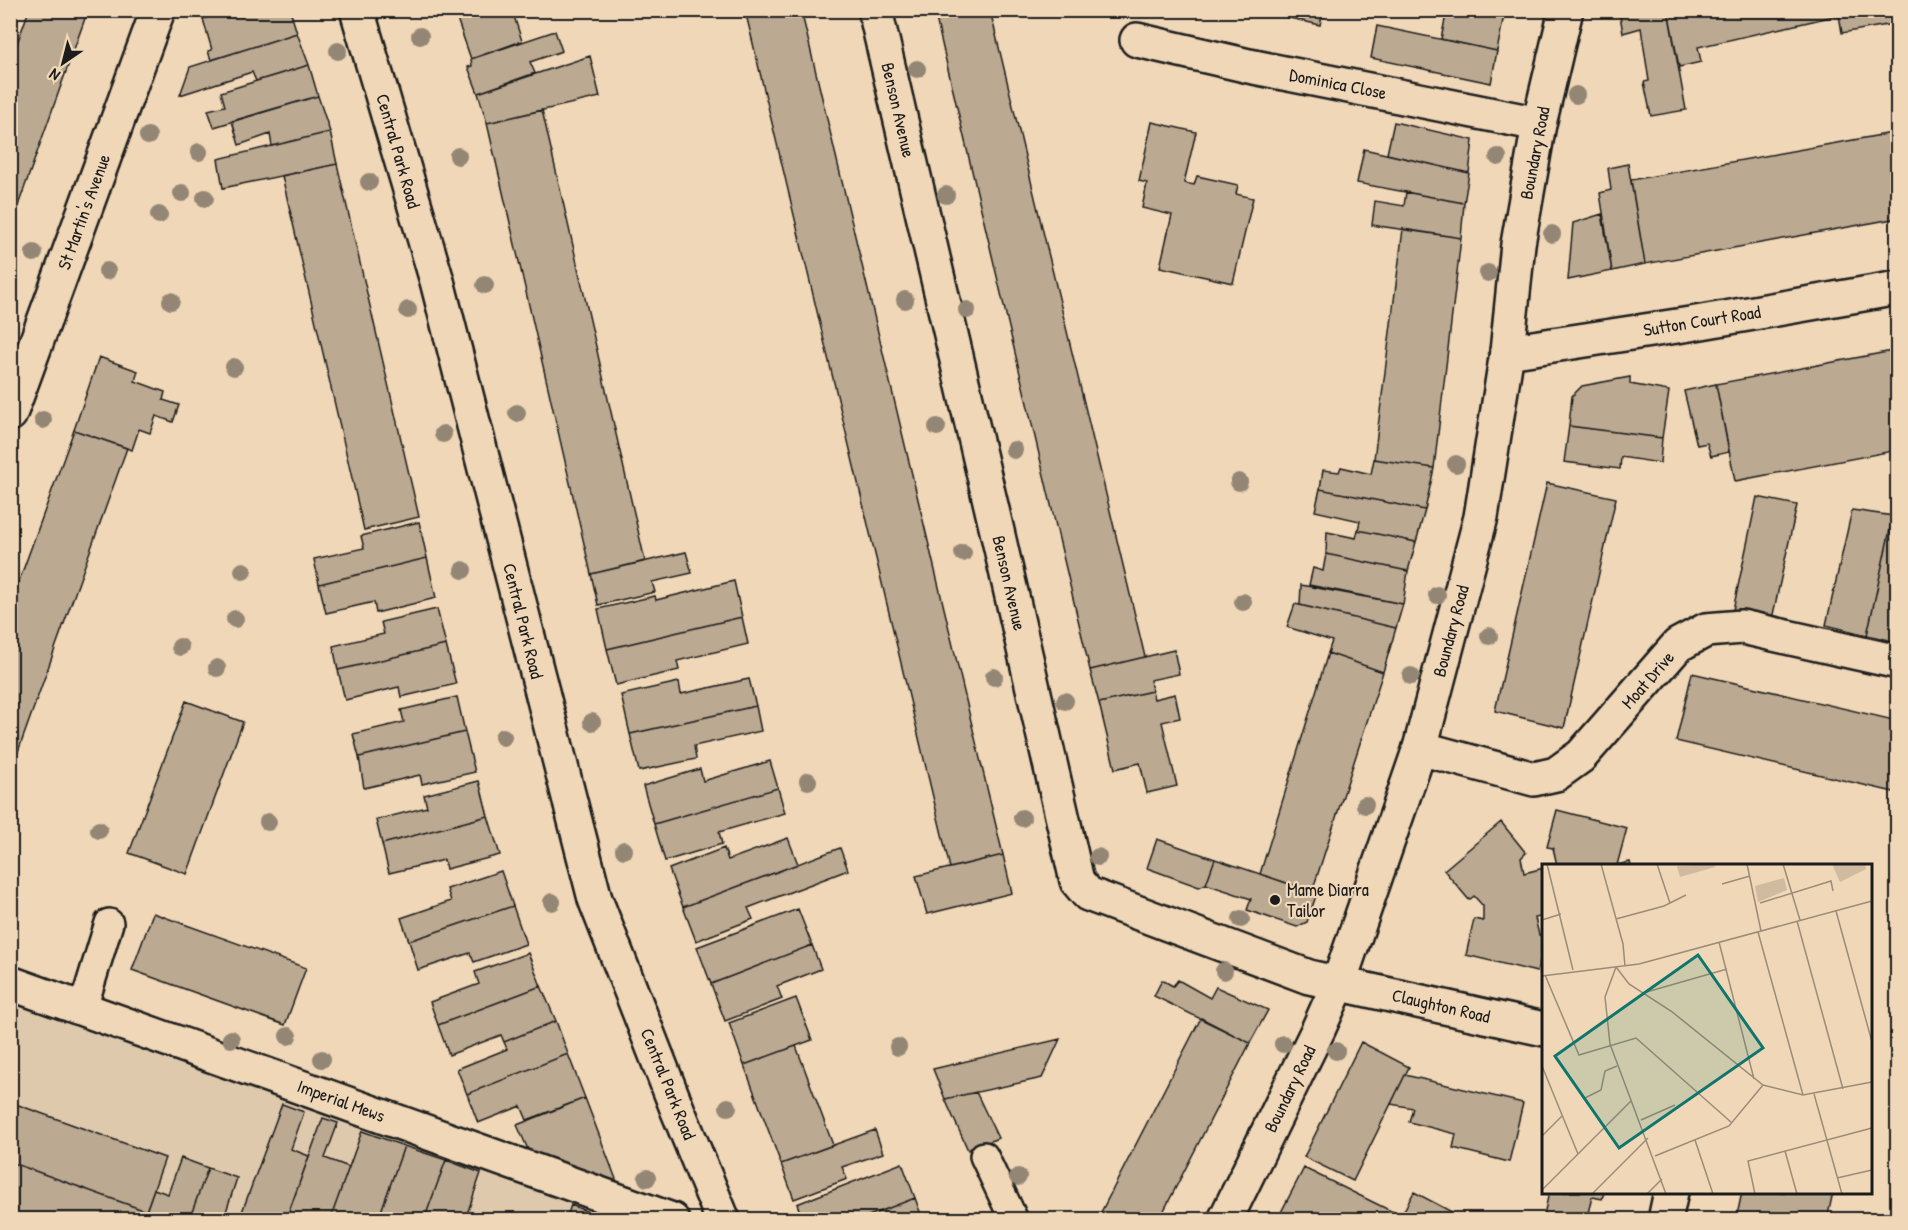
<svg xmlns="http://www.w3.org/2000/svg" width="1908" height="1230" font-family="'Patrick Hand',sans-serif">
  <rect width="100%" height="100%" fill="#efd7b7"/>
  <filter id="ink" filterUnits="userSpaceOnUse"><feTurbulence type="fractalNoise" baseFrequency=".0167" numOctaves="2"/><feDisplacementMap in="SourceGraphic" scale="12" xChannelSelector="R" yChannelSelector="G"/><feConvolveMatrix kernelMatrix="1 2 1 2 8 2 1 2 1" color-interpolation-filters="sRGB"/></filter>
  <g filter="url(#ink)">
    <path fill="#dfc9ac" d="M11,1002L621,1219L11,1220Z"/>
    <path fill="#bba991" stroke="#1c1c1c" stroke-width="1.5" d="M29,10H88L10,228V63Z
      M229,10H290L297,33L211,60L208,51L212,50L203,19Z
      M454,10H512L522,41L471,59Z
      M745,10H801L1003,855L950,868Z
      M934,10H990L1145,657L1090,670Z
      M1282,10H1323L1320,25L1281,16Z
      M1447,10H1505L1497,51L1441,39Z
      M1619,10H1668L1686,110L1651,116L1644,82L1649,81L1641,28L1623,33Z
      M1668,10H1898V23L1842,33L1839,15L1698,47L1701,62L1679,67Z
      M1377,26L1497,51L1491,83L1371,58Z
      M555,31L562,51L530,62L535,73L478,93L468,67L472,66L471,59Z
      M297,33L309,65L256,81L252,72L180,95L190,67Z
      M590,56L600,97L487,123L478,93Z
      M309,65L318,96L214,127L208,110L225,106L221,92Z
      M318,96L330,132L272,146L270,134L239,145L232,121Z
      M542,110L645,561L591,574L487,123Z
      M1152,122L1196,132L1184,183L1194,185L1197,176L1238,185L1236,194L1253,198L1233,283L1160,267L1172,215L1142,208L1147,183L1139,181Z
      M1394,122L1473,140L1469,173L1387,154Z
      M330,132L337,164L223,188L218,159Z
      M1898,132V218L1645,264L1631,180Z
      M1364,149L1469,173L1464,203L1357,183Z
      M337,164L419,517L364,530L282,176Z
      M1628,164L1645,264L1612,271L1600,193L1611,190L1608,168Z
      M1406,192L1464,203L1461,238L1372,225L1375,201L1404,206Z
      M1602,214L1612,271L1568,280L1573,223Z
      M1403,229L1461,238L1434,468L1374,459Z
      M1898,350V450L1735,481L1716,384Z
      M99,357L138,371L135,381L165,392L163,400L179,405L173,422L156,416L150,433L139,429L132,450L74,430Z
      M1630,377V384L1669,391L1662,438L1569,426L1572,396L1582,386Z
      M1716,384L1729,452L1711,456L1707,443L1697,445L1684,391Z
      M1569,426L1662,438L1660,463L1621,457L1620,469L1564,462Z
      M74,430L127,448L10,774V606Z
      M1374,459L1434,468L1425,510L1320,489L1323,470L1339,472L1341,467L1371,474Z
      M1547,483L1616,498L1564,728L1495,711Z
      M1320,489L1425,510L1416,542L1358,530L1360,521L1315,511Z
      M1757,497L1797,505L1772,619L1733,610Z
      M1852,510L1893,516L1867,635L1826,625Z
      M1893,516L1898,517V642L1867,635Z
      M419,522L427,558L319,584L314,559L364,548L361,536Z
      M1358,530L1416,542L1408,571L1326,554L1327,532L1356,538Z
      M686,552L692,573L652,582L655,592L598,605L591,574Z
      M1326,554L1408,571L1403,604L1309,585L1313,568L1323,571Z
      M427,558L436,598L376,613L374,602L326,613L319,584Z
      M734,581L742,617L607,649L598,609L655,596L656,600Z
      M1301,585L1403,604L1396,628L1300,605Z
      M1295,604L1396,628L1383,672L1328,653L1332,641L1287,627Z
      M437,609L446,645L338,670L333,646L384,634L381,622Z
      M742,617L748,644L677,661L679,670L616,685L607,649Z
      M446,645L456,684L401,697L399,687L345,700L338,670Z
      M1174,650L1179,674L1150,680L1152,691L1099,703L1090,670Z
      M1328,653L1383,672L1312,892L1260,874Z
      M1692,673L1898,721V793L1676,741Z
      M749,679L756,706L630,734L621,695L679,682L681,694Z
      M1152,691L1154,699L1175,694L1180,718L1162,722L1177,786L1147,793L1140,763L1115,769L1099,703Z
      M457,697L465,732L359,757L353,734L404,722L401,710Z
      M186,701L243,722L187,874L129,853Z
      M756,706L761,731L694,746L696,759L639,771L630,734Z
      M465,732L475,772L422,784L420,775L364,788L359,757Z
      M770,761L778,788L654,824L643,786L700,769L703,781Z
      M479,781L488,816L382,844L376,820L427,807L424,795Z
      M778,788L785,813L719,832L722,844L665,861L654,824Z
      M1557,810L1627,828L1617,865L1630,862L1631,866H1554L1557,865L1553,848L1547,847Z
      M488,816L500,855L446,869L444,860L389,873L382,844Z
      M1501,822L1526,853L1521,858L1524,873L1544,868V916L1535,918L1539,935L1544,936V946L1537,972L1466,955L1474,919L1483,921V906L1474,896L1469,900L1444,870Z
      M788,838L798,864L683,907L669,869L724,848L728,860Z
      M1157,839L1215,859L1206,884L1199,887L1147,868Z
      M840,848L848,870L748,908L753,919L696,941L683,907Z
      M1003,855L1012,893L927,914L916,876Z
      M1215,859L1317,893L1307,922L1297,927L1247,910L1251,899L1206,884Z
      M501,871L513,906L409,941L401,918L451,901L447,889Z
      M513,906L526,944L474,962L470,953L418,970L409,941Z
      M798,909L812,945L711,984L697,947Z
      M153,913L306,968L285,1025L132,970Z
      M812,945L821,969L777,986L782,999L725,1021L711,984Z
      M528,953L541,986L438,1025L430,1002L479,984L475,972Z
      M1162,980L1173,986L1178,980L1210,998L1216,987L1268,1010L1250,1043L1154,996Z
      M541,986L556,1021L504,1042L501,1035L449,1055L438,1025Z
      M796,998L812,1040L744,1065L729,1023Z
      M1201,1018L1250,1043L1159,1220H1097Z
      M556,1021L568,1054L467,1094L457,1069L507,1049L504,1042Z
      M1060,1039L1042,1078L945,1099L933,1069Z
      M1361,1042L1409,1067L1353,1181L1304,1157Z
      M796,1046L833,1145L781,1164L744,1065Z
      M568,1054L585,1098L527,1120L521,1106L478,1123L467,1094Z
      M1405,1075L1523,1103L1509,1162L1453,1148L1456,1134L1409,1122L1413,1108L1391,1104Z
      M976,1092L998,1138L968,1150L945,1099Z
      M585,1098L619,1187L531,1156L517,1125Z
      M10,1102L165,1158L146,1211L10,1162Z
      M282,1104L304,1112L291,1149L309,1156L286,1220H239Z
      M323,1118L338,1123L325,1158L349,1167L330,1220H286Z
      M875,1130L883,1153L842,1167L847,1179L794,1199L781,1164Z
      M362,1131L404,1146L378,1220H330Z
      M404,1146L446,1160L424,1220H378Z
      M181,1158L208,1168L189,1220H143L154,1189L168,1194Z
      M446,1160L481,1173L465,1220H424Z
      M10,1162L146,1211L143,1220H10Z
      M902,1163L915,1198L858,1220H803L797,1204Z
      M208,1168L237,1178L225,1215L239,1220H189Z
      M1304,1168L1401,1216L1414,1192L1452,1212L1448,1220H1277Z
      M1549,1192H1604L1602,1199L1592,1197L1587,1217L1598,1220H1543Z
      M1742,1192H1833L1827,1220L1806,1216L1805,1220H1736Z
      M915,1198L923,1220H858Z
      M571,1205L608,1220H566Z"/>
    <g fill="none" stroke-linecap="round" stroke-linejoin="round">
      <g stroke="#1c1c1c" stroke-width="32">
        <path id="service" d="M83,1008L109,923
          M984,1156L1014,1220"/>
      </g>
      <g stroke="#1c1c1c" stroke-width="38">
        <path id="minor" d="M875,10L997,531L1077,881L1088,894L1309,977L1544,1029
          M1137,40L1249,66L1539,124
          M1507,352L1690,324L1898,288
          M1420,748L1534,779L1556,774L1581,756L1678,645L1706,630L1742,627L1898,662
          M10,983L672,1220
          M1665,1220L1671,1192"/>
      </g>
      <g stroke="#1c1c1c" stroke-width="38">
        <path id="tertiary" d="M1225,1220L1318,1030L1338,985L1420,748L1481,517L1507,352L1518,244L1539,124L1566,10"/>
      </g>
      <g stroke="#1c1c1c" stroke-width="38">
        <path id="secondary" d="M357,10L437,281L595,899L678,1111L723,1220
          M10,414L158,10"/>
      </g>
      <use href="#service" stroke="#efd7b7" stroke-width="27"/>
      <use href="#minor" stroke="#efd7b7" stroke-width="33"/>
      <use href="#tertiary" stroke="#efd7b7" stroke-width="33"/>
      <use href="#secondary" stroke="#efd7b7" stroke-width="33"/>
    </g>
    <g fill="#948674">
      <circle cx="420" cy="36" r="9"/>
      <circle cx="338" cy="51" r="9"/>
      <circle cx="917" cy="69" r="9"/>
      <circle cx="1576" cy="95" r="9"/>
      <circle cx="148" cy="136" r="9"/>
      <circle cx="199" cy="152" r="9"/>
      <circle cx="458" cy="156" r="9"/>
      <circle cx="1498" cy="157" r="9"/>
      <circle cx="369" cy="182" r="9"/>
      <circle cx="182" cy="193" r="9"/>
      <circle cx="946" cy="195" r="9"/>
      <circle cx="205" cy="198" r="9"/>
      <circle cx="159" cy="215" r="9"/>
      <circle cx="1552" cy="234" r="9"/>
      <circle cx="34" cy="253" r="9"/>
      <circle cx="107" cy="271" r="9"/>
      <circle cx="1488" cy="273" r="9"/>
      <circle cx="485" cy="285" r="9"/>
      <circle cx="905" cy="300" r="9"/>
      <circle cx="171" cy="301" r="9"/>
      <circle cx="408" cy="310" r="9"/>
      <circle cx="967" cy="310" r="9"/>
      <circle cx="234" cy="367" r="9"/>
      <circle cx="517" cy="413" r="9"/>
      <circle cx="43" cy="420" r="9"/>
      <circle cx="937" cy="427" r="9"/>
      <circle cx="443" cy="434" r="9"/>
      <circle cx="1014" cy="450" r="9"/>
      <circle cx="1456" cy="464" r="9"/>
      <circle cx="1239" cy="482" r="9"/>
      <circle cx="963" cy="553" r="9"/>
      <circle cx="463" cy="570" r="9"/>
      <circle cx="243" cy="571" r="9"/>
      <circle cx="1437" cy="595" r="9"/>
      <circle cx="1243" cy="602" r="9"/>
      <circle cx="235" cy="619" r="9"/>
      <circle cx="1489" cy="636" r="9"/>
      <circle cx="180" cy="647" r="9"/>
      <circle cx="217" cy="668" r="9"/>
      <circle cx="1411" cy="676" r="9"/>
      <circle cx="994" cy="677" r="9"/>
      <circle cx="1065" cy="701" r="9"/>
      <circle cx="592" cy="722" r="9"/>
      <circle cx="503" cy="737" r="9"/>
      <circle cx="808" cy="781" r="9"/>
      <circle cx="1365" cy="805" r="9"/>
      <circle cx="1022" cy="818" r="9"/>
      <circle cx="268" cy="822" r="9"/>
      <circle cx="99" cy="830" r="9"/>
      <circle cx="624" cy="850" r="9"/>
      <circle cx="1098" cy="857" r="9"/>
      <circle cx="552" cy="902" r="9"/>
      <circle cx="1241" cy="919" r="9"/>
      <circle cx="1224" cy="971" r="9"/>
      <circle cx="288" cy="1036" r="9"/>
      <circle cx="231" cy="1039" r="9"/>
      <circle cx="1283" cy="1044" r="9"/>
      <circle cx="898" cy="1047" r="9"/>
      <circle cx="1336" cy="1051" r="9"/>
      <circle cx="322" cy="1059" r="9"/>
      <circle cx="728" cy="1107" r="9"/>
      <circle cx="1018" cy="1177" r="9"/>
      <circle cx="647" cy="1178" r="9"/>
    </g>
  </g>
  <circle fill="#1c1c1c" stroke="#efd7b7" stroke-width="2" cx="1275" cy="900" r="6"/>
  <g text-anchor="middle" stroke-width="4.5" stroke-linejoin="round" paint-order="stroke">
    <g font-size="18" fill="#1c1c1c" stroke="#efd7b7">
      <text transform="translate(1338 84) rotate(11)" y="6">Dominica Close</text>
      <text transform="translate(898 110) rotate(77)" y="6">Benson Avenue</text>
      <text transform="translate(398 151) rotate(74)" y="6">Central Park Road</text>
      <text transform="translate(1535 153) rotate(-79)" y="6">Boundary Road</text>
      <text transform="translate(84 212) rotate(-70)" y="6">St Martin's Avenue</text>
      <text transform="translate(1702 321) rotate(-9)" y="6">Sutton Court Road</text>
      <text transform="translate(1009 583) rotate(77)" y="6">Benson Avenue</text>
      <text transform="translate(523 621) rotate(76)" y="6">Central Park Road</text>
      <text transform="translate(1451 631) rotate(-75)" y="6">Boundary Road</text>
      <text transform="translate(1648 680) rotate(-49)" y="6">Moat Drive</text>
      <text transform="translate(1441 1006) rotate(13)" y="6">Claughton Road</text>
      <text transform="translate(668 1084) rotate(68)" y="6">Central Park Road</text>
      <text transform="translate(1290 1089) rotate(-64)" y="6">Boundary Road</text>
      <text transform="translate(341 1101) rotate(20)" y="6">Imperial Mews</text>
    </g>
    <g font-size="18" fill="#1c1c1c" stroke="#efd7b7" text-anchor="start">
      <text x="1287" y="896">Mame Diarra<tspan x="1287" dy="21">Tailor</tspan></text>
    </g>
  </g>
  <g transform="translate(1542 864)">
    <rect width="330" height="330" fill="#efd7b7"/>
    <path d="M172,0L173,3L138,13L135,2ZM290,0H323L324,5L298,18ZM242,14L245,26L216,38L213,22Z" fill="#d0bba0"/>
    <path fill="none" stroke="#9b8c79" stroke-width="1.5" d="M5,0L31,106M59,0L81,80L83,102M115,0L128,39M205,0L219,67M241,0L258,56M180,20L208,12M218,39L289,17L291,27M294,47L330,178M74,55L122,42L144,31M0,56L19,50M255,57L301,225M216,68L261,231M177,78L212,215M74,103L63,133L68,180L124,330M74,103L87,120L129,147L221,221L261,231L330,218M3,111L37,191L94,174L190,259M0,112L97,100L330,37M101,129L185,105M0,202L36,290M272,230L300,330M41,235L59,226L63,207L75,202M99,256L133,241M0,272L20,252M153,276L171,330M243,287L255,330M113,292L187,262L221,221M295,314L330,306M0,326L89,237M50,330L106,274M105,330L120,315M213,330L206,297L330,264"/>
    <path fill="#0f766e" fill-opacity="0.15" stroke="#0f766e" stroke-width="3" d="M156,91L221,184L77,284L13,192Z"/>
    <rect width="330" height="330" fill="none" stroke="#1c1c1c" stroke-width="3"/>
  </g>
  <rect width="1908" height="1230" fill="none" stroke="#efd7b7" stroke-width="36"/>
  <rect x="18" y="18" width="1872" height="1194" fill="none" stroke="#1c1c1c" stroke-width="2" filter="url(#ink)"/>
  <g transform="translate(63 63) rotate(215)" stroke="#efd7b7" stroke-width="4.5" paint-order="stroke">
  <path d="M0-4.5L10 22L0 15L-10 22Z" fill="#1c1c1c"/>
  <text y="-9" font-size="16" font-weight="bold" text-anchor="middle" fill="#1c1c1c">N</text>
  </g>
</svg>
